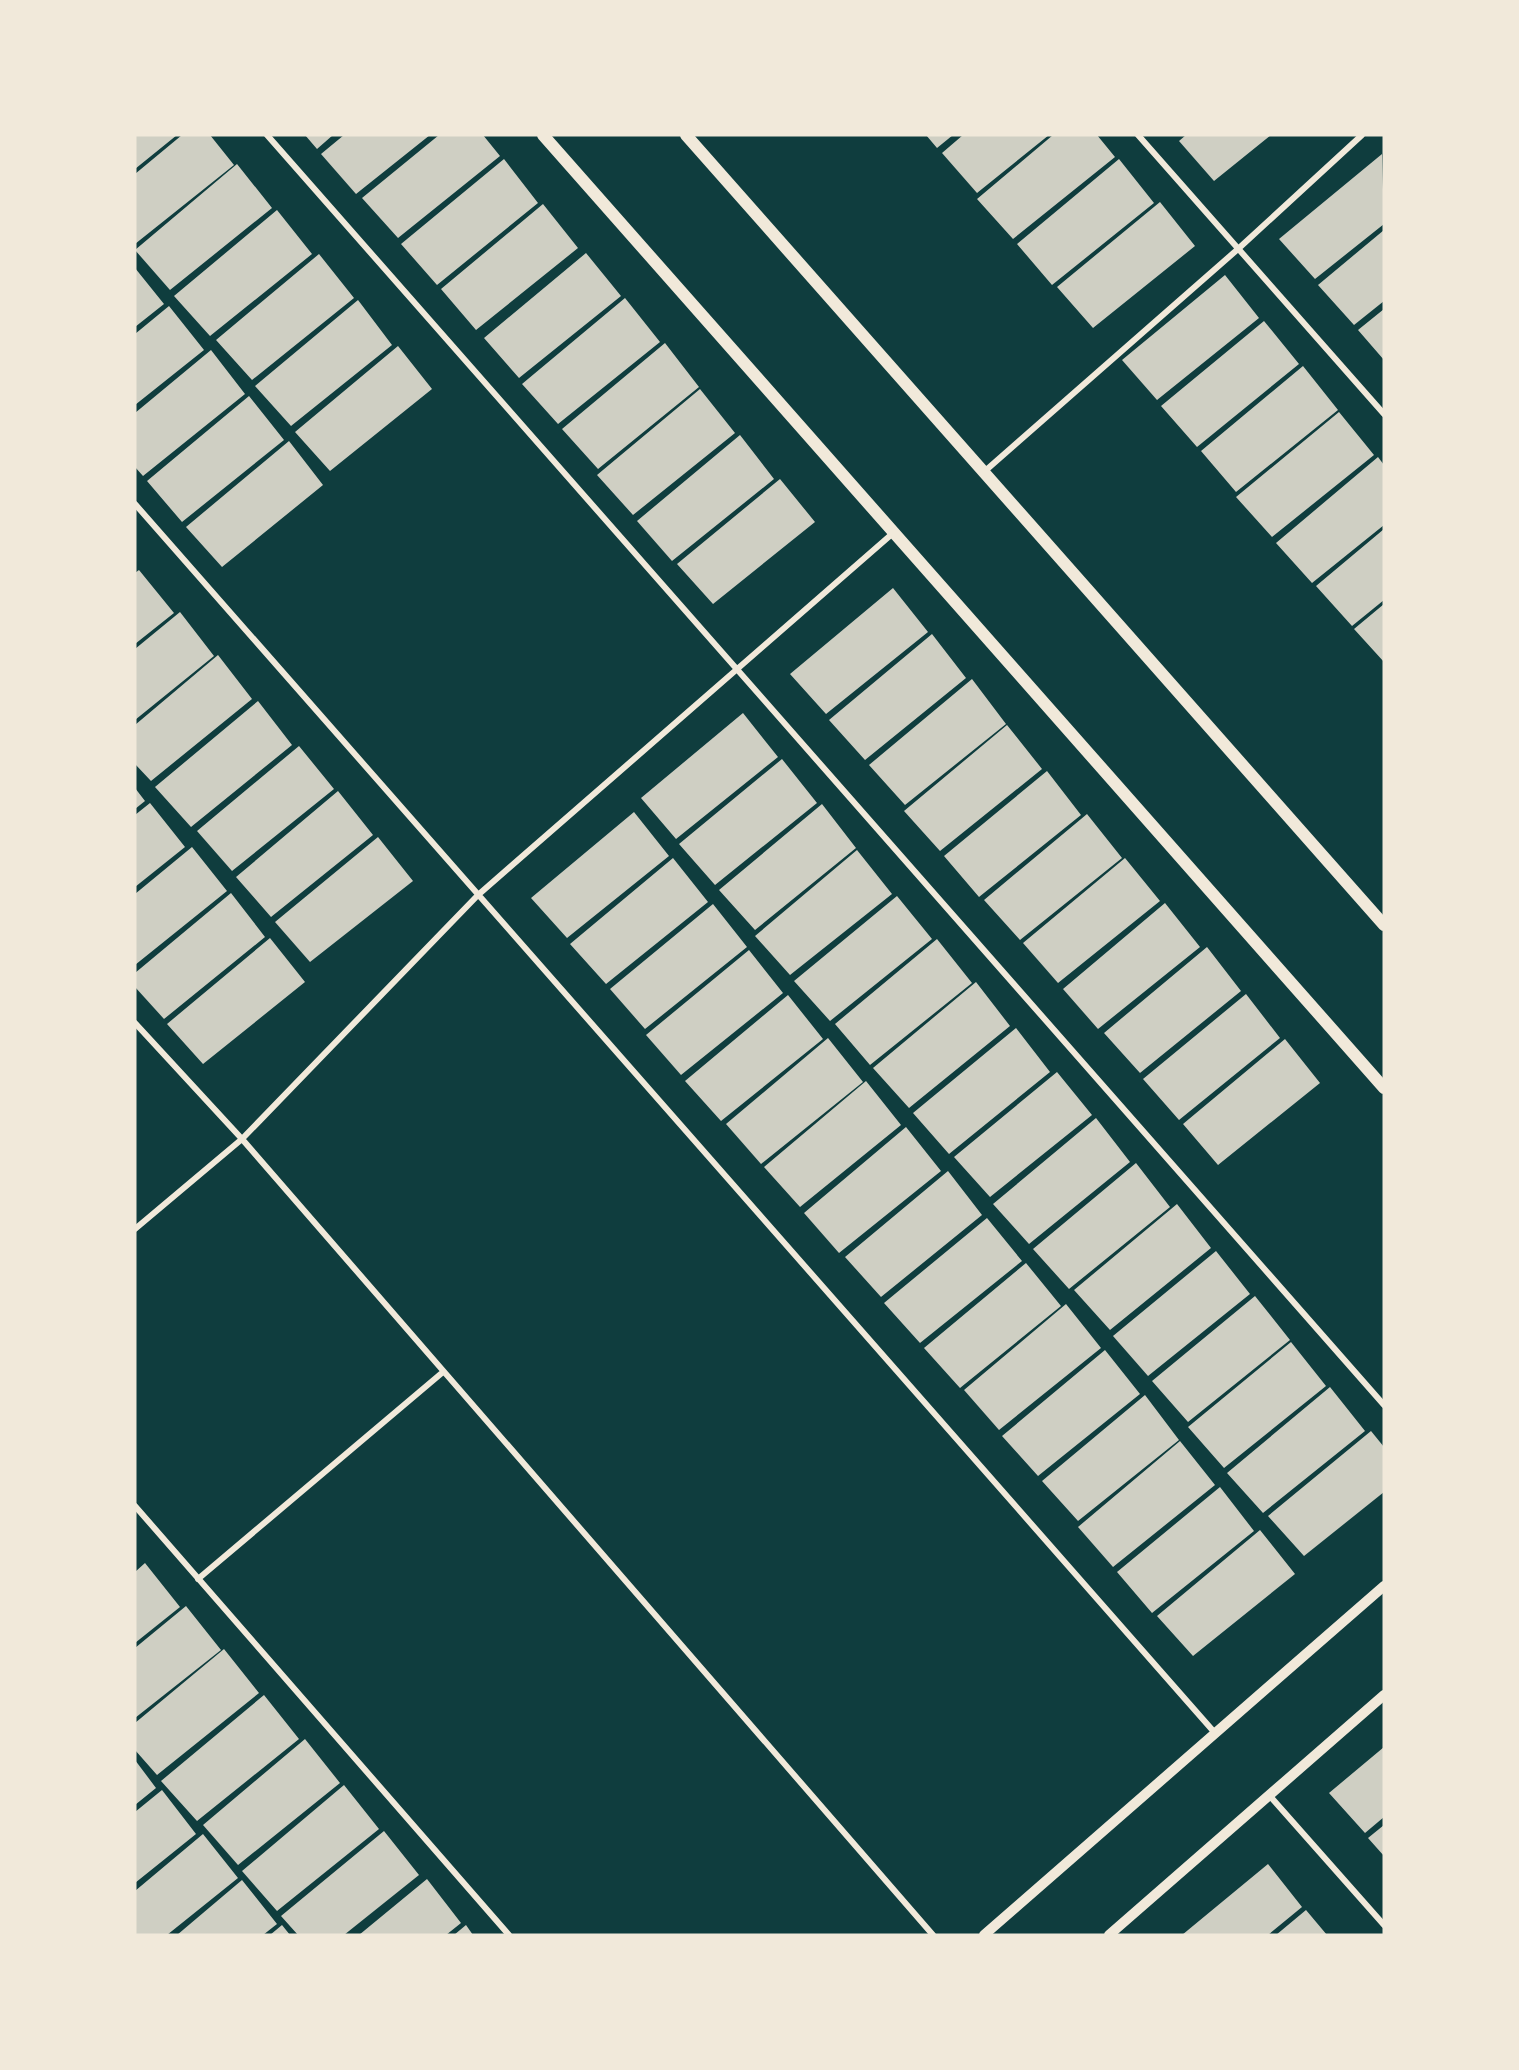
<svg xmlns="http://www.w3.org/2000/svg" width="1519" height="2070" font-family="'Libre Baskerville',serif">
  <rect width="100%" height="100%" fill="#0f3d3e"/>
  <path fill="#cfcfc3" d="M135,135H177L135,169Z
    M182,135H210L234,165L135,244V174Z
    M305,135H333L317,149Z
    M344,135H430L356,194L321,154Z
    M439,135H483L500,156L398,238L362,198Z
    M926,135H953L937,148Z
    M963,135H1049L977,193L942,153Z
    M1053,135H1097L1115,157L1013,239L977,199Z
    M1186,135H1271L1214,181L1179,141Z
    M1382,154L1384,224L1315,279L1279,239Z
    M504,159L538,203L437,285L401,244Z
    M1119,159L1154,203L1052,285L1017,244Z
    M237,164L272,208L170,290L135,250Z
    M1160,202L1195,246L1093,328L1057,287Z
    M543,204L578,248L476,330L441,289Z
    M277,210L312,254L210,336L174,296Z
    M1384,230V301L1354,325L1318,285Z
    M586,253L621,296L519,378L484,338Z
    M319,254L354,298L252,380L216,340Z
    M135,268L164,304L135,327Z
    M1225,275L1259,318L1157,400L1122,360Z
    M625,298L660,342L558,424L522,384Z
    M358,300L392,345L291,426L255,386Z
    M169,306L204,350L135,405V334Z
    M1384,309V360L1358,330Z
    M1264,321L1299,364L1197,447L1161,406Z
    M665,343L699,387L598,469L562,429Z
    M398,346L432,389L330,471L295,432Z
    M211,350L245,394L143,476L135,467V413Z
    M1303,366L1338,410L1236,492L1201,451Z
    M700,389L735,433L633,515L597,475Z
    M249,396L284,440L182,522L147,481Z
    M1339,412L1374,455L1272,537L1236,497Z
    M740,435L774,479L672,561L637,521Z
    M289,441L323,485L222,567L186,527Z
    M1378,457L1384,465V525L1312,583L1276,543Z
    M780,479L815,522L713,604L677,564Z
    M1384,529V600L1352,626L1316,586Z
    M139,570L174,613L135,644V573Z
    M893,588L928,632L826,714L790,674Z
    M1384,604V662L1354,629Z
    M180,612L214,656L135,720V649Z
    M932,634L966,678L865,760L829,720Z
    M218,655L252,699L151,781L135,764V725Z
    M972,679L1006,724L905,805L869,765Z
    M258,701L292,745L191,827L155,787Z
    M743,713L778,757L676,839L641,798Z
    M1007,725L1042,769L940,851L904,811Z
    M299,746L334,789L232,871L197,831Z
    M782,759L817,803L715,885L679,844Z
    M1047,771L1081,815L979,897L944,856Z
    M135,788L145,801L135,809Z
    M338,791L373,835L271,917L236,877Z
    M150,803L185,847L135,887V815Z
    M822,804L856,848L755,930L719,890Z
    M634,812L669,856L567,938L531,898Z
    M1087,814L1122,858L1020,940L984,900Z
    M378,837L413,881L310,962L275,922Z
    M192,847L227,891L135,965V894Z
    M857,850L892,894L790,975L755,936Z
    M673,858L708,902L606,984L570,944Z
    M1125,858L1160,901L1058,983L1023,943Z
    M231,893L265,937L164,1019L135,987V973Z
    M897,896L932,939L830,1021L794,981Z
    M1165,903L1200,947L1098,1029L1063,989Z
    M713,904L747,947L645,1029L610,989Z
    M270,938L305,982L203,1064L167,1024Z
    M937,939L972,983L870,1065L835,1024Z
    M1207,947L1241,991L1140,1073L1104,1033Z
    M749,950L783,993L681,1075L646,1035Z
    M976,982L1010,1026L909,1108L873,1068Z
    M1246,994L1280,1038L1179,1120L1143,1079Z
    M788,995L823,1039L721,1121L685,1081Z
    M1016,1028L1050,1072L949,1154L913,1113Z
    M828,1038L863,1082L761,1164L726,1124Z
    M1285,1039L1320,1083L1218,1165L1183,1124Z
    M1057,1072L1092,1115L990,1197L954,1157Z
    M866,1081L901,1125L800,1207L764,1167Z
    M1096,1118L1130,1162L1029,1244L993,1204Z
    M906,1127L941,1171L839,1253L804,1213Z
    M1136,1163L1170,1207L1069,1289L1033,1249Z
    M948,1171L982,1215L881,1297L845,1257Z
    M1177,1204L1211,1248L1110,1330L1074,1290Z
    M987,1218L1022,1261L920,1343L884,1303Z
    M1216,1251L1250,1294L1148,1376L1113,1336Z
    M1026,1263L1061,1306L960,1388L924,1348Z
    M1255,1296L1290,1340L1188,1422L1152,1381Z
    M1066,1304L1101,1348L999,1430L964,1390Z
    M1291,1342L1326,1386L1224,1468L1188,1427Z
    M1105,1350L1140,1394L1038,1476L1002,1436Z
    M1330,1387L1365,1431L1263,1513L1227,1473Z
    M1145,1395L1179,1440L1078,1521L1042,1481Z
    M1371,1431L1384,1447V1492L1304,1556L1268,1516Z
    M1180,1441L1215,1485L1113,1567L1078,1527Z
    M1220,1487L1254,1531L1152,1613L1117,1572Z
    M1260,1530L1295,1574L1193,1656L1157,1616Z
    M145,1563L180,1607L135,1643V1572Z
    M186,1606L221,1650L135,1718V1648Z
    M224,1649L259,1693L157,1775L135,1750V1723Z
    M264,1695L299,1739L197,1821L161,1781Z
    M305,1739L340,1783L238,1865L203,1825Z
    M1384,1747V1817L1365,1833L1329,1793Z
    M135,1760L156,1788L135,1805Z
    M344,1785L379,1829L277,1911L242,1871Z
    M162,1790L196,1834L135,1883V1812Z
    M1384,1825V1856L1368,1838Z
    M384,1831L419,1875L344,1935H298L281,1916Z
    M203,1834L238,1878L167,1935H135V1891Z
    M1268,1864L1302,1907L1268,1935H1182Z
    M427,1879L461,1923L446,1935H359Z
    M242,1880L277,1924L263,1935H177Z
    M1306,1910L1327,1935H1276Z
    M282,1925L290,1935H270Z
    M466,1925L473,1935H454Z"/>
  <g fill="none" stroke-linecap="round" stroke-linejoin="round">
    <path stroke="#f1e9da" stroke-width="6" d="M267,135L1384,1405
      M1138,135L1384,414
      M985,471L1238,249L1362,135
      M135,504L1215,1733
      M135,1023L242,1139L933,1935
      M135,1229L242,1139L478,895L892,534
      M135,1506L509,1935
      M198,1579L443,1372
      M1269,1795L1384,1925"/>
    <path stroke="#f1e9da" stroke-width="10" d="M984,1935L1384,1586
      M1109,1935L1384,1695"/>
    <path stroke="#f1e9da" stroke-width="12" d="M543,135L1384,1088
      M686,135L1384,925"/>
  </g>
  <rect width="1519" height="2070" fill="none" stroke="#f1e9da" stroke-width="273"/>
</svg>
